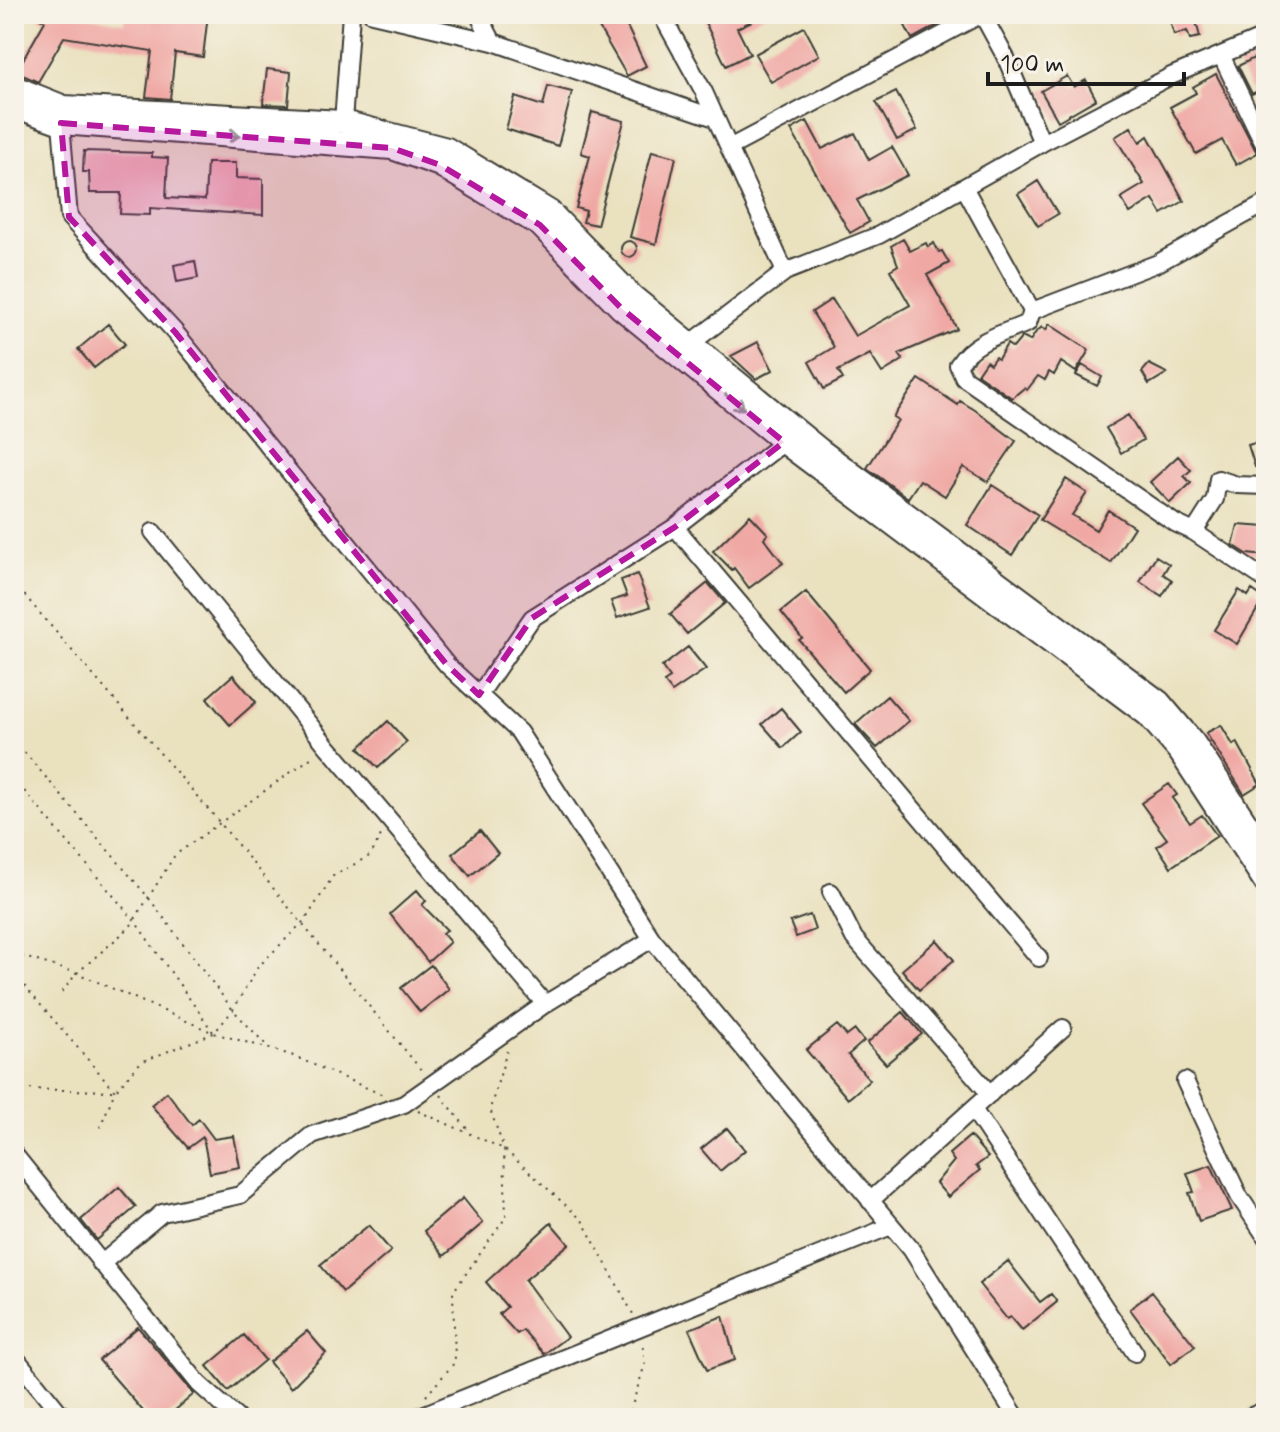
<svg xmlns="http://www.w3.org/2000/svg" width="1280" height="1432" font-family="Mynerve,sans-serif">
  <rect width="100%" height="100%" fill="#f7f3e8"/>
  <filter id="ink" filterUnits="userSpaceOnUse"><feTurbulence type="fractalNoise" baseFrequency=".0125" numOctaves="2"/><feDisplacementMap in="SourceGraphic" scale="16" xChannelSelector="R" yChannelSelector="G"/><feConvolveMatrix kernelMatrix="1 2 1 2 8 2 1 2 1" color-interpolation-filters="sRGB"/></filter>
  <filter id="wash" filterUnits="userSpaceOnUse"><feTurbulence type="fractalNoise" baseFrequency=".006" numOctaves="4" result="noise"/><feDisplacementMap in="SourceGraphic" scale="32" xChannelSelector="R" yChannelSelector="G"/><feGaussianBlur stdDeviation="1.8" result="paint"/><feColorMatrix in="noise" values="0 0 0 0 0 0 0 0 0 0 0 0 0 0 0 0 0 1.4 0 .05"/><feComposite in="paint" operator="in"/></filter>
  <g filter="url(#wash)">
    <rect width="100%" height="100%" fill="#eae1bf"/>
    <g id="blocks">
      <path fill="#f0a8a4" d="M33,14H74L124,23L125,17L153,21V14H208L203,57L175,53L170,99L146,97L152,51L64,37L38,82L16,72L45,21Z
        M591,14H621L646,66L627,76Z
        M701,14H767L737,28L750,54L726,66Z
        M908,14H958L912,39L901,18Z
        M1168,14H1194L1200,37L1190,39L1187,31L1174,35Z
        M804,27L819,55L771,82L755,54Z
        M1262,54L1266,62V87L1252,94L1238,66Z
        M267,69L291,72L288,105L263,104Z
        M1216,74L1257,153L1236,165L1222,140L1196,154L1170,107L1196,93L1193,87Z
        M1067,76L1074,87L1086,80L1096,99L1058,121L1041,91Z
        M548,86L572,92L558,146L506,129L515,97L543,106Z
        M896,92L917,130L897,140L876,102Z
        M592,112L624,121L597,225L583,222L586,211L576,208L590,156L581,153Z
        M807,121L822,149L855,133L869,160L892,147L908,175L857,200L869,222L850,233L791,130Z
        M1131,127L1140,142L1148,136L1184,201L1162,214L1153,199L1130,213L1121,198L1144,184L1115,137Z
        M84,151L152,153V157L168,158L166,198L205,200L207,163H236V178L263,179V215L150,208V215L120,214L121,193H90L89,172H83Z
        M652,151L676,157L656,244L630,237Z
        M1038,181L1058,214L1038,226L1018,194Z
        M903,239L910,251L926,243L928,247L934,243L939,252L942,251L949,263L927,275L957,329L899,354L903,360L882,373L870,354L838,371L843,379L824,389L809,362L834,347L812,312L832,299L855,336L910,305L890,270L898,265L891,246Z
        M621 249a8 8 0 1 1 16 0a8 8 0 1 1-16 0Z
        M195,261L198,278L177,282L174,265Z
        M108,324L125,344L94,368L78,349Z
        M1049,324L1089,350L1076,372L1061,362L1054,375L1049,372L1045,380L1038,376L1027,390L1024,388L1012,398L977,374L986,361L990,364L995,357L998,359L1007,344L1013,348L1022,337L1030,341L1036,332L1042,327L1046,330Z
        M758,342L773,370L756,379L731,356Z
        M1149,364L1167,373L1149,384L1142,372Z
        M1082,365L1102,377L1097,386L1076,375Z
        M919,379L958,405L960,401L975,410L1016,441L988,482L963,467L945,496L920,480L908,498L867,468L898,420L893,417Z
        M1128,415L1143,440L1121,453L1106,428Z
        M1266,440V464L1255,467L1248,445Z
        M1178,456L1191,470L1184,476L1191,483L1170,503L1150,482Z
        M1066,479L1087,493L1072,515L1096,530L1108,510L1134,527L1111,563L1040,520Z
        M992,485L1038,515L1012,555L967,525Z
        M750,515L768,534L764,538L783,563L749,588L734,568L732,570L713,551Z
        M1238,525L1266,527V556L1247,554L1233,545Z
        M1156,556L1169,564L1163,574L1172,580L1162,596L1140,582Z
        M637,574L650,607L617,618L611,601L627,596L621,580Z
        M708,583L725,603L687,634L670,614Z
        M1239,590L1248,596L1252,590L1264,598L1237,644L1214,630Z
        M806,592L870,669L844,692L799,640L802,638L781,612Z
        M688,647L706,669L672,692L664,682L670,678L662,667Z
        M233,675L256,702L230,725L207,698Z
        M887,696L909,721L877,748L855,724Z
        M781,708L801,732L783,748L762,724Z
        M388,721L407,742L378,768L359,748Z
        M1221,725L1233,745L1237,742L1260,784L1244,794L1206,733Z
        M1169,784L1177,795L1172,798L1190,823L1202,815L1217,836L1171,867L1157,846L1167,839L1141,803Z
        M480,831L498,853L470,876L452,854Z
        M417,890L426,901L422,905L447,930L442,933L450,942L428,962L390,914Z
        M810,915L815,930L796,937L790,922Z
        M937,940L954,960L919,990L902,970Z
        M431,965L449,989L420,1012L401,988Z
        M903,1012L922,1034L886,1064L867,1043Z
        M837,1025L847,1036L855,1030L864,1041L848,1055L870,1080L848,1099L806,1050Z
        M167,1092L192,1125L199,1119L214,1139L234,1136L240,1167L210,1173L203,1137L188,1148L151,1105Z
        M727,1128L745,1150L720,1171L701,1149Z
        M970,1136L988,1157L976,1166L980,1170L948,1197L936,1183L954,1161L949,1154Z
        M1211,1165L1232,1210L1199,1221L1189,1193L1194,1192L1187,1173Z
        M119,1187L136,1207L97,1240L81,1220Z
        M463,1198L483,1223L444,1256L424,1231Z
        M551,1223L569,1244L525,1280L567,1337L544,1354L523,1330L517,1334L499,1314L507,1307L486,1282Z
        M369,1225L391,1251L343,1292L320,1265Z
        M1008,1261L1040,1302L1051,1294L1057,1302L1022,1330L1011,1317L1007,1319L979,1284Z
        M1152,1292L1195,1346L1171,1364L1130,1309Z
        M723,1316L735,1360L707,1370L689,1329Z
        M138,1327L194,1394L166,1418H149L99,1360Z
        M307,1331L326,1353L291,1388L269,1362Z
        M244,1335L265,1360L228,1391L207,1366Z"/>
    </g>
  </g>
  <g filter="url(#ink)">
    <use href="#blocks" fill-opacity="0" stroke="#3b3a34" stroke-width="2"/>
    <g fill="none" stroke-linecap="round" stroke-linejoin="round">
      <g stroke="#3b3a34" stroke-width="20">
        <path id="street" d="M372,14L493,42L715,118
          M478,14L493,42
          M661,14L704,92L785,272L879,235L1042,143L1171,76L1266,36
          M1221,55L1266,148
          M343,122L351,14
          M61,123L69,217L175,332L447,665L519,732L652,939L911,1249L1017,1418
          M729,148L982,14L1006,58L1042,143
          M964,187L1032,311L1028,323C1003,333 973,341 958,365L964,378L1175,523L1194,532L1215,499L1218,479L1237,485L1266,486
          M1032,311L1158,263L1266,203
          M690,344L785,272
          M675,527L1039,958
          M153,532L327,746L545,1004
          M1194,532L1266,580
          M479,695L532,618L675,527L784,442
          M831,892L854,938L990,1094
          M1185,1081L1239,1196L1266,1237
          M973,1109L1135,1353
          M14,1154L199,1384L237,1418
          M870,1201L1063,1028
          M101,1264L162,1213L240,1195L312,1135L404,1104L545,1004L652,939
          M14,1356L64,1418
          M415,1418L891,1226
          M1247,1418L1266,1410"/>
      </g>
      <g stroke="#3b3a34" stroke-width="26">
        <path id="secondary" d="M14,87L64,107L343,122L447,149L550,212L632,296L820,450L1159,702L1193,742L1266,853
          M14,106L61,123L392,148L440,165L540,225L621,308L784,442L1148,715L1180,752L1266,883"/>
      </g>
      <path stroke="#3b3a34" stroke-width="2" stroke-dasharray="2 6" stroke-linecap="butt" d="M14,583L220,823L422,1071
        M14,740L148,897L233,1010L269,1048
        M14,779L134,920L213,1032
        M14,954L77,973L214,1033L291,1055L383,1095
        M14,974L115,1091L98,1132
        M62,992L77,973L130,927L175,855L315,755
        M14,1089L115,1091L141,1062L214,1033L233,1010L258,967L306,919L333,876L371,855L381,835
        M441,1095L471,1134
        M418,1111L504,1149L582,1220L633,1314
        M426,1396L455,1362L453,1292L506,1217L504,1149L490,1109L507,1051
        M628,1418L645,1364L642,1342"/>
      <use href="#street" stroke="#fff" stroke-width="16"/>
      <use href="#secondary" stroke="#fff" stroke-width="22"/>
    </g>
    <defs><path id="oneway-shaft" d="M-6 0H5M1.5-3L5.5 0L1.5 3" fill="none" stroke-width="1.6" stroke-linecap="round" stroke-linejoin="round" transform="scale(2)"/></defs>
    <g stroke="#999">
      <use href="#oneway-shaft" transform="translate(228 135) rotate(5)"/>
      <use href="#oneway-shaft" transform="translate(735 402) rotate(39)"/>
    </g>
  </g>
  <path fill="#b5179e" fill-opacity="0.2" stroke="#b5179e" stroke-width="6" stroke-dasharray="16 10" stroke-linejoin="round" d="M61,123L392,148L440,165L540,225L621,308L784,442L675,527L532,618L479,695L447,665L175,332L69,217Z"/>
  <rect width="1280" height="1432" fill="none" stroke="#f7f3e8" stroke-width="48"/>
  <path d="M988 72v12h196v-12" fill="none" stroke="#1c1c1c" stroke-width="4"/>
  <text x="1000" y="72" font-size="24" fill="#1c1c1c" stroke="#f7f3e8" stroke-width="6" paint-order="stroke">100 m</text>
</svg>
